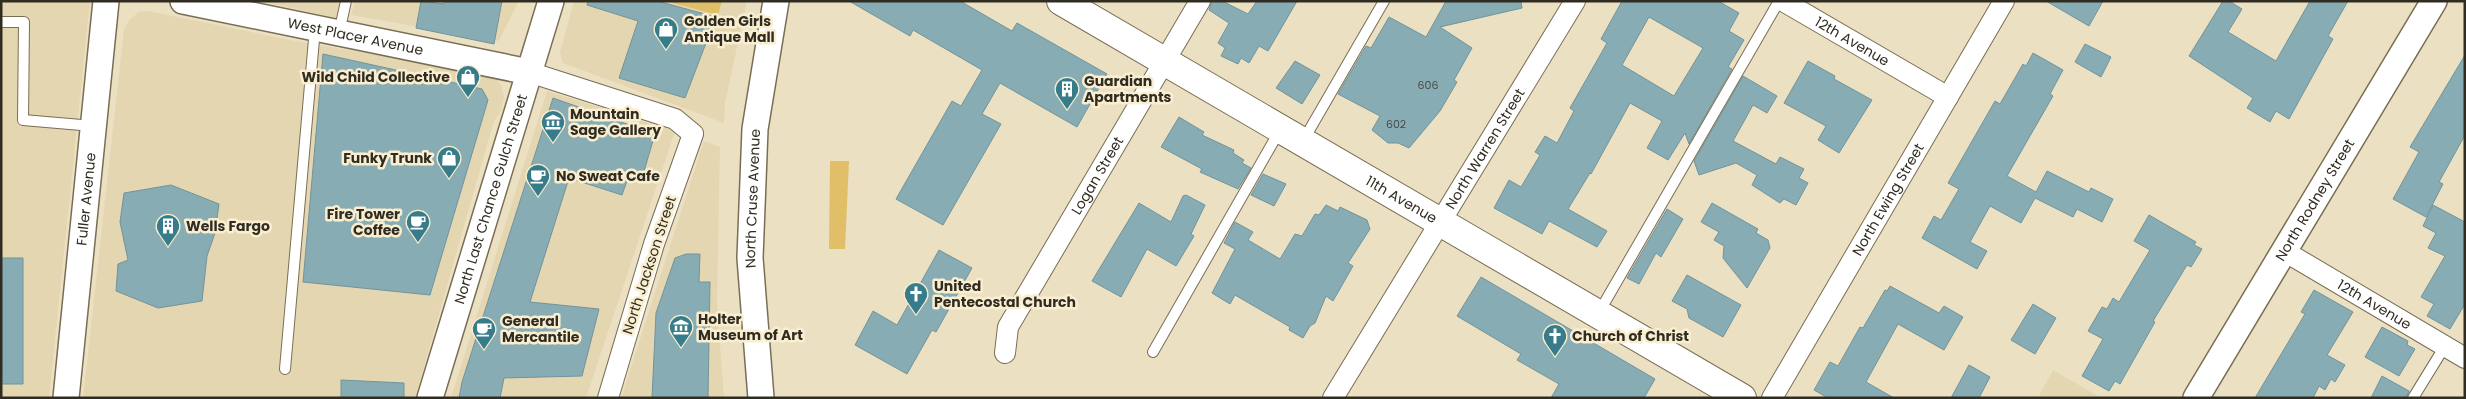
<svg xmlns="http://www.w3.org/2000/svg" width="2466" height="399" font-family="Poppins,sans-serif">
  <rect width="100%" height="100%" fill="#ece0c3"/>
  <path fill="#e5d6b2" d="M1,1H90L49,398H1Z
    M260,1H340L337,18Z
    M355,1H519L499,41L351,15Z
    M574,1H747L725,103L724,123L563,63L560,53Z
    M148,11L295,41L475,72L496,78L501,85L504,97L501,111L494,121L415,398H83L124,29L129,20L139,12Z
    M547,91L675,131L586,398H451Z
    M704,141L720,147L717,302L724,398H621Z
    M2053,370L2101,398H2038Z"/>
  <path fill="#e0bf68" d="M665,1H722L718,15Z
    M830,161H849L845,249H829Z"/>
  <path fill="#88acb4" stroke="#70949b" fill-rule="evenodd" d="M421,1L444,4V1H502L494,44L416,28Z
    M588,1H657L716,17L685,98L619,78L638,21L587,5Z
    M849,1H960L1012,31L1017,23L1107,74L1077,127L1000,83L982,114L1001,124L943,225L896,199L952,101L961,106L982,70L913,30L910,36Z
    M1212,1H1222L1248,14L1257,1H1297L1268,51L1259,46L1249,63L1241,58L1238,64L1221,56L1225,48L1218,43L1229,23L1209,10Z
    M1446,1H1521L1522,8L1440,27L1472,48L1454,80L1457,82L1440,111L1409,148L1398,143H1388L1372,130L1380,116L1338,94L1366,46L1371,48L1389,17L1426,37Z
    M1622,1H1718L1739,13L1729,31L1744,40L1728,67L1732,69L1689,144L1685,133L1668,160L1647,148L1662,121L1630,103L1591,174L1590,173L1568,209L1607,231L1597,247L1549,221L1542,234L1494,208L1509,180L1521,187L1540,155L1535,152L1545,136L1557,143L1574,111L1570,108L1607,43L1601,39ZM1649,17L1703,48L1674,96L1622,65Z
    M2046,1H2103L2089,26Z
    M2223,1H2229L2242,9L2228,32L2276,61L2310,1H2348L2328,36L2333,39L2289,119L2276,111L2270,122L2247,108L2253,98L2189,56Z
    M2085,44L2111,57L2101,77L2075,62Z
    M2033,53L2063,70L2050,94L2053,96L2007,176L2036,192L2047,171L2089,192L2091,188L2113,199L2102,222L2077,209L2073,217L2035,198L2021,223L1990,206L1970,242L1987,251L1977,269L1922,238L1934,216L1941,220L1959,189L1948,183L1995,101L2000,104L2023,64L2026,66Z
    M323,54L482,89L488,100L430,295L303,282Z
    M2465,55V135L2439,182L2443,184L2426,217L2393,199L2419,152L2410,147Z
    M1295,61L1320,75L1302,104L1276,88Z
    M1808,61L1835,76L1834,79L1872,100L1839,153L1818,140L1826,126L1784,103Z
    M1743,76L1777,96L1767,113L1753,105L1733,141L1776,164L1780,157L1804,169L1799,178L1808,183L1796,205L1784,199L1780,203L1752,185L1757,175L1736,163L1699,175L1694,161Z
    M553,98L655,134L642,178L629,175L622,195L569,178L530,302L599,309L582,376L504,378L500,398H459L462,382Z
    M1179,117L1204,132L1202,135L1234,150L1233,153L1244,160L1242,163L1251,168L1238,189L1200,172L1202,169L1161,147Z
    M1263,174L1286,184L1274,206L1251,195Z
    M171,185L219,204L215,233L207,256L202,301L158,308L116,291L118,264L128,260L120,222L124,193Z
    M1186,195L1205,205L1191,234L1194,236L1176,266L1147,249L1121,297L1092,281L1139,203L1171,222L1183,196Z
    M1712,203L1758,229L1756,233L1768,240L1770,248L1747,288L1723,258L1724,246L1714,240L1719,232L1701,222Z
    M1326,205L1338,211L1340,207L1367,220L1370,229L1348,263L1353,266L1333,301L1326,296L1315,323L1310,326L1303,338L1289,330L1290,327L1235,295L1230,304L1212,293L1235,249L1224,243L1235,222L1253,232L1248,240L1280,259L1295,234L1302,236L1315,214L1319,215Z
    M2433,205L2465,222V304L2450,329L2427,316L2434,304L2421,297L2445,256L2428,248L2436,233L2423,226Z
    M1667,209L1683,219L1661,257L1656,253L1639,284L1627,278Z
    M2149,215L2196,242L2194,245L2202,249L2191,267L2187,265L2153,321L2155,322L2120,384L2115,381L2109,391L2082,376L2103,339L2088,331L2102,307L2107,309L2113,298L2119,302L2150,250L2134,241Z
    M939,250L972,268L936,332L932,330L907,374L855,345L873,311L897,325Z
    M686,254H700L699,282H710L708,398H652L656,313L675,258Z
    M1,258H23V384H1Z
    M1687,275L1741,305L1723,337L1689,318L1687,309L1672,301Z
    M1481,277L1655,379L1644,398H1551L1559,384L1517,360L1521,354L1457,316Z
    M1890,286L1939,313L1944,306L1963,317L1944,350L1898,324L1866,382L1894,398H1828L1814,390L1830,362L1838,366L1860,327L1863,328L1885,290L1887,291Z
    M2314,290L2353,312L2327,355L2345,365L2335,382L2331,379L2325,390L2319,386L2313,398H2255L2305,314L2301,312Z
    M2033,304L2056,318L2035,354L2011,340Z
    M2382,327L2408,341L2407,345L2415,349L2399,376L2365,357Z
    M1969,365L1990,377L1979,398H1951Z
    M2382,376L2409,391L2406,398H2371Z
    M341,380L404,383V398H341Z"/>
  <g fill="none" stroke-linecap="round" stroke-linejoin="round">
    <g stroke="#796e54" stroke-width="12">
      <path id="service" d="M1,22H24L23,120L93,126
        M339,33L346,1
        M1303,141L1384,1
        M1598,314L1779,1
        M1153,352L1280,130
        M285,369L315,28
        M2413,398L2445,346"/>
    </g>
    <g stroke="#796e54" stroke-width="22">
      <g id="minor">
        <path id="s1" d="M1783,1L1948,97"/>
        <path d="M529,72L675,119L693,134L654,244L608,398"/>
        <path id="s2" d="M2284,251L2465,358"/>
        <path id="s3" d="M1005,353L1008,327L1200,1"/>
        <path id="s4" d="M1333,398L1575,1"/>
        <path id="s5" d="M1772,398L2004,1"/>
      </g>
    </g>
    <g stroke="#796e54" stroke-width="28">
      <g id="tertiary">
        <path id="s6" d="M183,1L529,72"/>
        <path id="s7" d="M66,398L106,1"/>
        <path id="s8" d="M430,398L551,1"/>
        <path id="s9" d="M761,398L750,258L755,129L776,1"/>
        <path id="s10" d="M2196,398L2434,1"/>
      </g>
    </g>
    <g stroke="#796e54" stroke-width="30">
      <g id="secondary">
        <path id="s11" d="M1061,1L1742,398"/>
      </g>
    </g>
    <use href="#service" stroke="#fff" stroke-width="10"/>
    <use href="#minor" stroke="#fff" stroke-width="20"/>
    <use href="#tertiary" stroke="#fff" stroke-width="25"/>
    <use href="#secondary" stroke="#fff" stroke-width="28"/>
  </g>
  <defs>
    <g id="shop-pin" transform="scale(1.25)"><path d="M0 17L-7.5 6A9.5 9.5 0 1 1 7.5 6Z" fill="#377c8a" stroke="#f9eed0"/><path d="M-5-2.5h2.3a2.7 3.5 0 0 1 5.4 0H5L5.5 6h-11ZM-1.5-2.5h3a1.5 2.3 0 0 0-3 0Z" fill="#fff"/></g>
    <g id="building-pin" transform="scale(1.25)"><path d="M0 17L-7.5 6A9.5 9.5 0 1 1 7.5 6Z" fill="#377c8a" stroke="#f9eed0"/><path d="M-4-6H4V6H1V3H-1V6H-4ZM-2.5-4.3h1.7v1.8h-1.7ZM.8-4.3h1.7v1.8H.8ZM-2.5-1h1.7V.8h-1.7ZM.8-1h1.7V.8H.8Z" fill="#fff"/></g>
    <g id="museum-pin" transform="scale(1.25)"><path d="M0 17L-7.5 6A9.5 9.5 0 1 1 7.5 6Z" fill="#377c8a" stroke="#f9eed0"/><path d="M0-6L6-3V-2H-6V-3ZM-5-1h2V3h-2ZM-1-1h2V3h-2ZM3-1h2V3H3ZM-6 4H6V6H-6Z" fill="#fff"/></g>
    <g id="cafe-pin" transform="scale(1.25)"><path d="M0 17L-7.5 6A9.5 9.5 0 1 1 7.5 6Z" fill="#377c8a" stroke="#f9eed0"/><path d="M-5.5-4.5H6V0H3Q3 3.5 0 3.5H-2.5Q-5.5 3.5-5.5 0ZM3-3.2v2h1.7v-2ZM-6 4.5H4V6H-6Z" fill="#fff"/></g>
    <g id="church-pin" transform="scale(1.25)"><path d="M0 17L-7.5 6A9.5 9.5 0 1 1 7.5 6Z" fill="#377c8a" stroke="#f9eed0"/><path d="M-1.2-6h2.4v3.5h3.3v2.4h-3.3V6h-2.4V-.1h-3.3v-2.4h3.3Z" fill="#fff"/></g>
  </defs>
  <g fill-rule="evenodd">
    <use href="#shop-pin" x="666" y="29"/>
    <use href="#shop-pin" x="468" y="77"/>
    <use href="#building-pin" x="1067" y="89"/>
    <use href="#museum-pin" x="553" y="122"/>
    <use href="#shop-pin" x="449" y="158"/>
    <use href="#cafe-pin" x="538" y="176"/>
    <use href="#cafe-pin" x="418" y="222"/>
    <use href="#building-pin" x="168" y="226"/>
    <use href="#church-pin" x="916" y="294"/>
    <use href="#museum-pin" x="681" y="327"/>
    <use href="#cafe-pin" x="484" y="329"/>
    <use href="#church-pin" x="1555" y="336"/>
  </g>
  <g text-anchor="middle" stroke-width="5" stroke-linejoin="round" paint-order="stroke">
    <g font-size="11" fill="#464c46">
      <text x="1428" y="89">606</text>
      <text x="1396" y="128">602</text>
    </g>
    <g font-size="14" font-weight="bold" fill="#302c21" stroke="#f9eed0" text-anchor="start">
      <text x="684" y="26">Golden Girls<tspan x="684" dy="16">Antique Mall</tspan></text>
      <text x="450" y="82" text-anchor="end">Wild Child Collective</text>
      <text x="1084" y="86">Guardian<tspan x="1084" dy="16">Apartments</tspan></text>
      <text x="570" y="119">Mountain<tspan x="570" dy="16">Sage Gallery</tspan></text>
      <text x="432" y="163" text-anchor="end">Funky Trunk</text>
      <text x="556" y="181">No Sweat Cafe</text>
      <text x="400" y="219" text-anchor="end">Fire Tower<tspan x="400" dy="16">Coffee</tspan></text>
      <text x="186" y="231">Wells Fargo</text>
      <text x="934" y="291">United<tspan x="934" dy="16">Pentecostal Church</tspan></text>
      <text x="698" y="324">Holter<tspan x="698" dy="16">Museum of Art</tspan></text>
      <text x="502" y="326">General<tspan x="502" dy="16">Mercantile</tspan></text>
      <text x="1572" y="341">Church of Christ</text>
    </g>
    <g font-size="14" fill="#302c21" stroke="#f9eed0">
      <text dy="5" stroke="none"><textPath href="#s6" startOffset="176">West Placer Avenue</textPath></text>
      <text dy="5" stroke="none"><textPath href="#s1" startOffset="80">12th Avenue</textPath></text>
      <text dy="5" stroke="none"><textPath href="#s4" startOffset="292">North Warren Street</textPath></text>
      <text dy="5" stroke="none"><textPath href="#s3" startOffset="202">Logan Street</textPath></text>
      <text dy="5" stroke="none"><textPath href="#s7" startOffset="200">Fuller Avenue</textPath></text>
      <text dy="5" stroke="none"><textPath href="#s8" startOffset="208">North Last Chance Gulch Street</textPath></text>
      <text dy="5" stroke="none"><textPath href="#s9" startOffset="200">North Cruse Avenue</textPath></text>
      <text dy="5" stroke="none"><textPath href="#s11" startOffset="394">11th Avenue</textPath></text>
      <text dy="5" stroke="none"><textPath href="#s10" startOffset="231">North Rodney Street</textPath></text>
      <text dy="5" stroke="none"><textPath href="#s5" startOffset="230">North Ewing Street</textPath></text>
      <text transform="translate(649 265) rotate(-72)" y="5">North Jackson Street</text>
      <text dy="5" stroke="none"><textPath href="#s2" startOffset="105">12th Avenue</textPath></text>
    </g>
  </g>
  <rect width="2466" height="399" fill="none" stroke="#302c21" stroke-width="5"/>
</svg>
